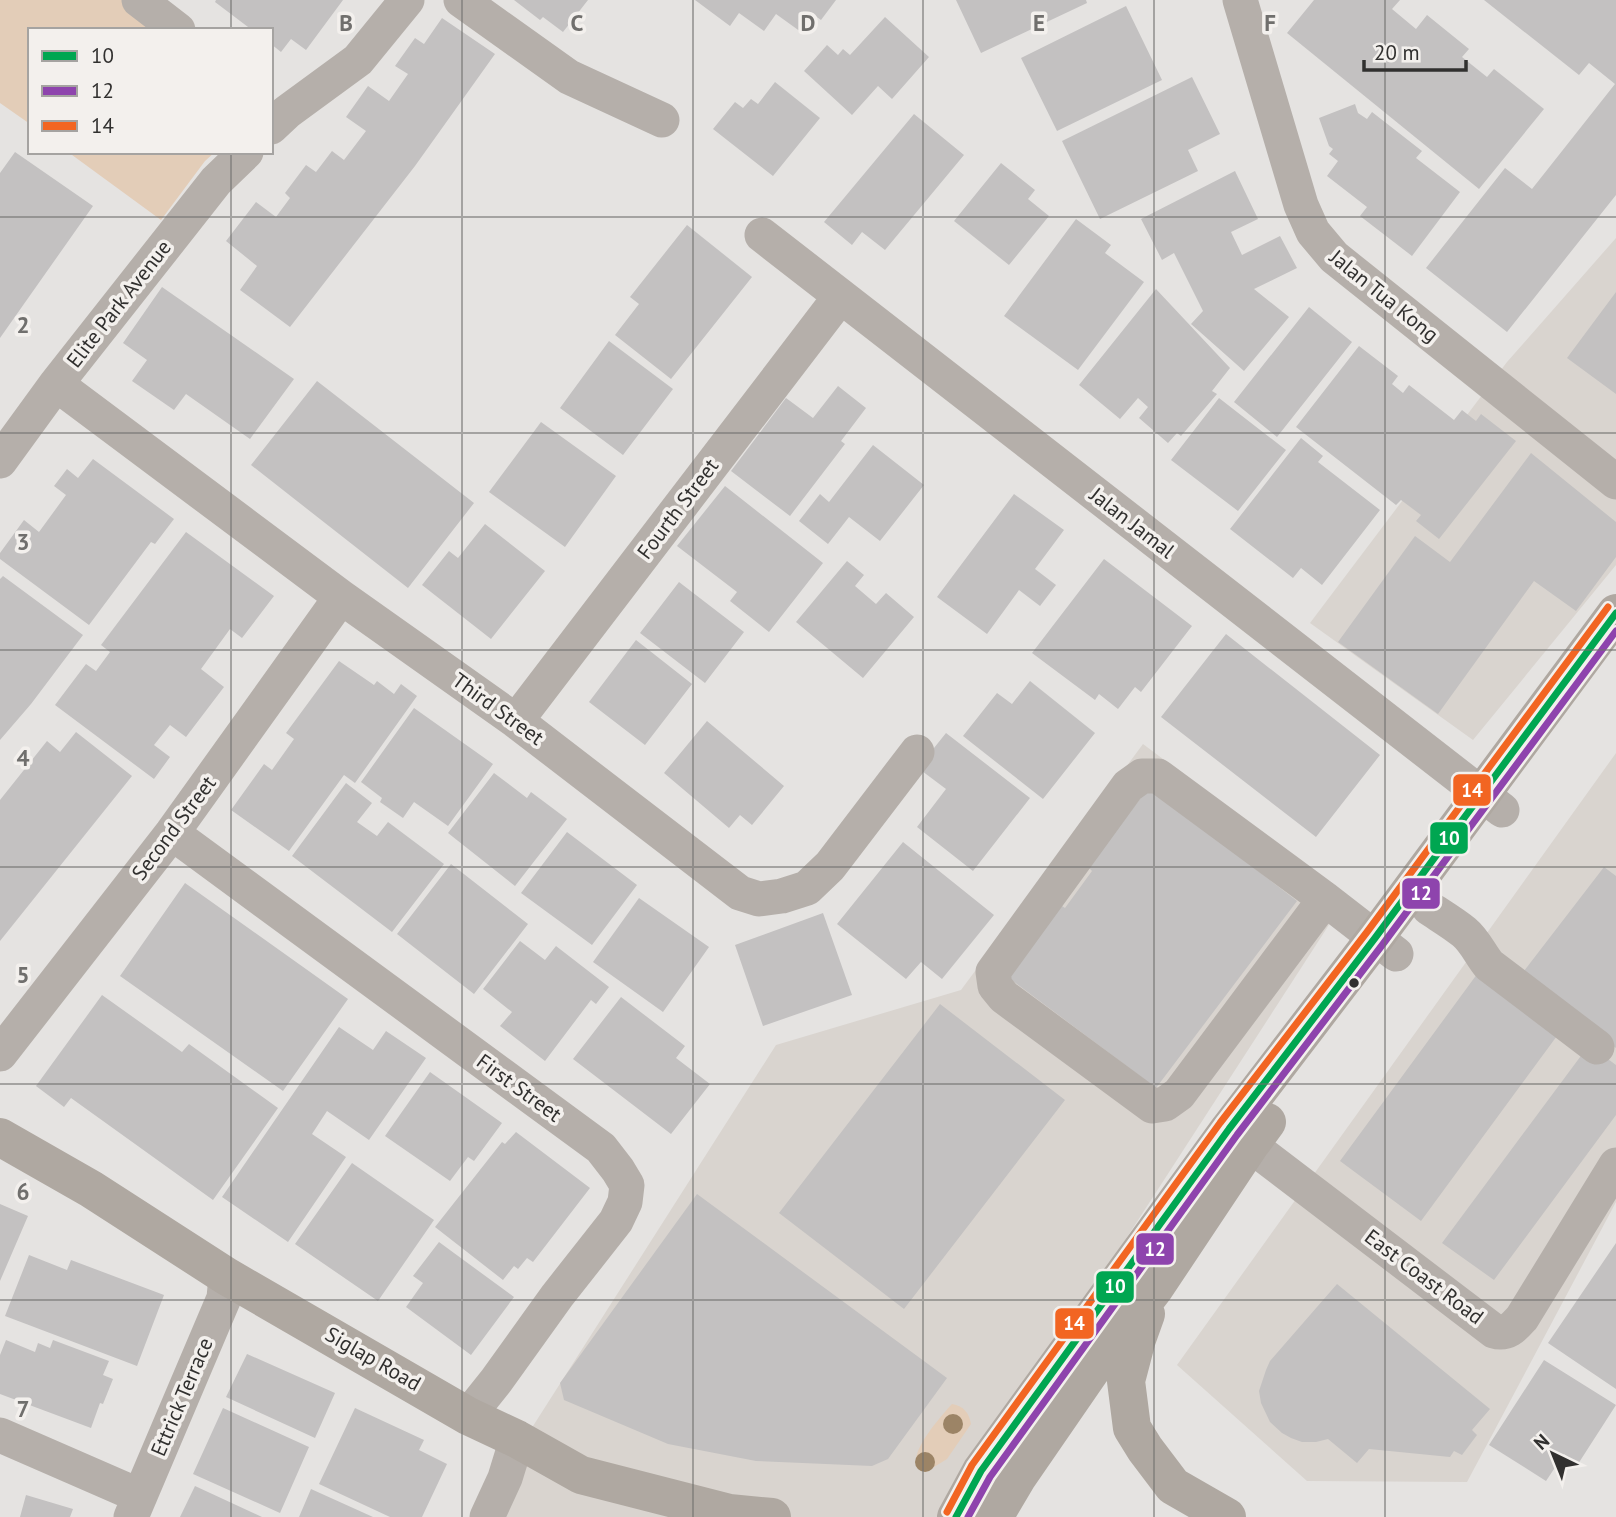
<svg xmlns="http://www.w3.org/2000/svg" width="1616" height="1517" font-family="'PT Sans',sans-serif">
  <rect width="100%" height="100%" fill="#e5e3e1"/>
  <path fill="#d9d4cf" d="M1616,238V565L1473,740L1310,623L1507,362Z
    M1143,744L1347,897L946,1517H475L776,1045L961,990Z
    M1616,753V1202L1467,1482L1307,1481L1177,1365Z"/>
  <path fill="#e3cdb8" d="M0,0H130L169,30H30V124L0,103Z
    M68,152H215L205,161L161,220Z
    M952,1404C964,1406 969,1413 971,1424L947,1459L926,1472C922,1470 920,1469 917,1465C910,1451 942,1415 952,1404Z"/>
  <path fill="#c3c1c1" d="M216,0H343L306,50L291,39L281,52L271,44V30H252L215,2Z
    M514,0H588L563,32L543,17L540,20Z
    M695,0H836L821,20L814,15L801,32L776,14L764,31L739,13L730,26Z
    M956,0H1086L1087,3L981,53Z
    M1314,0H1400L1392,9L1416,29L1427,15L1469,49L1462,57L1487,77L1494,69L1544,109L1479,189L1287,33Z
    M1484,0H1616V195L1507,332L1426,268L1505,168L1532,189L1615,84L1589,63L1579,75Z
    M1126,6L1162,80L1057,131L1021,58Z
    M885,17L929,57L892,99L878,86L852,115L804,71L827,45L838,55L843,49L850,55Z
    M442,18L495,54L415,166L290,327L240,290L257,266L226,241L256,202L276,217L290,198L285,193L306,165L316,172L332,151L344,160L366,131L346,117L368,86L389,101L408,74L395,66L415,38L424,44Z
    M1192,77L1220,134L1188,150L1198,171L1100,219L1062,141Z
    M775,82L820,118L773,176L713,129L735,102L743,108L751,99L758,104Z
    M1355,104L1358,113L1367,119L1372,112L1422,151L1416,158L1460,192L1412,256L1360,216L1367,207L1327,176L1338,161L1329,154L1333,149L1329,146L1319,118Z
    M914,114L964,155L885,250L862,232L852,245L824,222Z
    M15,152L93,206L0,338V173Z
    M1001,163L1035,190L1028,199L1049,216L1009,265L954,221Z
    M1235,171L1258,219L1231,232L1242,255L1280,236L1297,268L1254,289L1289,317L1244,371L1191,324L1203,311L1174,253L1162,260L1141,219Z
    M1076,219L1111,245L1105,253L1144,282L1078,370L1004,316Z
    M687,225L752,277L671,379L615,335L639,304L630,297Z
    M162,287L294,379L250,439L186,394L174,410L132,381L147,360L123,343Z
    M1156,289L1230,368L1212,391L1217,394L1181,436L1177,433L1168,443L1139,418L1148,407L1138,398L1120,419L1079,385Z
    M1616,292V394L1567,358Z
    M1309,307L1352,342L1277,437L1234,402Z
    M609,341L673,389L623,455L560,408Z
    M1359,346L1398,376L1392,384L1403,393L1409,385L1454,420L1462,410L1476,421L1481,414L1516,441L1439,539L1416,521L1421,515L1401,500L1396,505L1296,427Z
    M317,381L474,503L408,588L251,465Z
    M838,386L866,408L841,441L845,444L790,516L731,471L786,398L813,418Z
    M1219,398L1286,450L1238,511L1171,460Z
    M541,422L616,476L565,547L489,492Z
    M1301,438L1323,456L1318,462L1380,510L1322,585L1301,568L1293,578L1230,529Z
    M873,445L924,485L880,541L849,517L828,544L799,521L820,494L829,502Z
    M1531,453L1616,522V557L1576,611L1534,581L1438,714L1338,642L1415,536L1450,562Z
    M93,459L174,519L155,544L151,542L89,625L0,559V553L24,520L39,532L66,495L54,486L67,469L78,478Z
    M725,486L823,563L769,632L730,601L737,592L677,546Z
    M1014,494L1064,530L1035,569L1056,585L1040,606L1019,590L987,634L937,597Z
    M485,524L545,571L491,639L422,585L449,551L458,558Z
    M186,532L274,596L242,638L230,629L201,669L224,687L186,737L170,725L154,745L170,757L154,779L55,705L86,664L96,671L110,652L101,645Z
    M1104,559L1192,626L1141,692L1135,687L1118,709L1099,694L1095,700L1032,653Z
    M847,561L864,575L855,586L876,604L886,593L914,617L863,678L796,622Z
    M3,576L83,635L31,704L0,740V579Z
    M679,582L744,632L705,683L640,633Z
    M1226,634L1380,755L1316,837L1161,717Z
    M636,640L692,684L645,745L589,702Z
    M339,661L374,685L377,681L394,694L401,684L417,696L355,783L344,775L289,851L231,810L264,764L272,770L294,739L286,733Z
    M1030,681L1095,733L1043,799L963,736L997,693L1012,704Z
    M414,708L493,764L448,826L414,802L403,818L380,802L382,798L361,782Z
    M707,721L784,786L752,825L740,815L729,828L664,773Z
    M76,732L132,776L0,941V800L47,741L60,752Z
    M946,733L1030,798L973,871L917,827L946,789L918,768Z
    M494,773L527,798L531,792L567,819L515,886L448,833Z
    M346,783L372,803L357,822L377,836L388,822L444,864L392,932L292,856Z
    M1149,787L1297,901L1156,1088L1005,975L1059,904L1065,908L1092,871L1088,867Z
    M567,832L637,885L592,945L521,893Z
    M903,842L994,915L942,979L921,962L906,979L837,924Z
    M451,864L528,924L474,994L397,934Z
    M1604,867L1616,876V1048L1521,975Z
    M185,883L348,999L283,1091L120,976Z
    M639,898L709,947L663,1012L593,962Z
    M823,913L852,995L763,1026L735,945Z
    M520,941L545,960L556,946L609,987L596,1004L591,1000L545,1061L500,1026L512,1012L483,989Z
    M1483,966L1565,1025L1421,1221L1340,1161Z
    M102,995L182,1052L189,1044L278,1108L213,1200L71,1098L64,1107L36,1086Z
    M621,997L685,1046L676,1058L710,1084L671,1134L573,1059Z
    M940,1004L1065,1100L904,1309L779,1213Z
    M339,1027L373,1050L386,1031L426,1058L369,1140L327,1111L312,1134L346,1157L288,1242L222,1197Z
    M1589,1045L1616,1065V1115L1494,1280L1442,1243Z
    M430,1072L502,1123L474,1161L468,1157L450,1181L385,1136Z
    M516,1132L590,1188L533,1262L527,1258L518,1269L514,1266L503,1280L435,1227L502,1142L505,1144Z
    M352,1163L434,1220L378,1301L295,1244Z
    M697,1194L947,1378L888,1459L872,1466L756,1461L668,1444L564,1400L560,1383Z
    M0,1204L28,1216L0,1281Z
    M439,1242L514,1297L471,1355L406,1307L423,1283L413,1276Z
    M1616,1243V1389L1548,1343Z
    M29,1255L67,1270L71,1260L164,1295L137,1366L5,1316Z
    M1337,1284L1490,1409L1472,1430L1477,1435L1462,1455L1454,1451L1450,1457L1369,1449L1357,1463L1328,1439L1316,1442H1302L1291,1438L1282,1433L1270,1422L1261,1403L1259,1391L1266,1370L1270,1361Z
    M6,1340L35,1352L38,1343L50,1348L53,1340L109,1361L103,1375L113,1379L103,1404L100,1403L91,1428L0,1394V1355Z
    M247,1354L335,1393L315,1438L226,1397Z
    M1544,1360L1616,1405L1578,1464L1564,1454L1546,1481L1489,1445Z
    M223,1408L309,1447L280,1513L193,1474Z
    M355,1408L424,1440L419,1450L447,1464L422,1517H390L319,1484Z
    M195,1486L262,1517H180Z
    M311,1489L373,1517H299Z
    M26,1495L73,1509L70,1517H20Z"/>
  <g fill="none" stroke-linecap="round" stroke-linejoin="round">
    <path stroke="#b5afaa" stroke-width="35" d="M139,0L178,30
      M461,0L569,77L662,120
      M1240,0L1301,205L1313,232L1334,257L1616,482
      M271,127L287,112L358,60L407,0
      M762,235L1502,810
      M56,384L341,597L516,721L740,893L759,899L782,896L807,888L830,866L917,752
      M0,461L56,384L216,181L246,152
      M516,721L840,297
      M172,833L601,1148L618,1170L627,1185L625,1202L616,1221L557,1296L496,1381L468,1416
      M1325,899L1179,1094L1165,1104L1152,1106L1004,997L995,986L993,972L1128,786L1142,776H1158L1325,899L1396,954
      M1429,908C1441,916 1453,923 1464,932C1475,941 1480,954 1489,965L1597,1047
      M0,1054L172,833L341,597
      M1229,1129L1494,1331C1507,1335 1514,1327 1522,1318L1616,1165
      M0,1435L140,1496
      M131,1517L224,1298L226,1276
      M487,1517L505,1478L517,1439"/>
    <path stroke="#afa8a1" stroke-width="38" d="M0,1137L91,1189L226,1276L468,1416L517,1439L581,1475L729,1513L772,1517
      M1146,1314L1137,1339L1126,1381L1132,1428L1145,1449L1173,1486L1227,1517
      M956,1517L981,1471L1229,1129L1375,938L1616,613
      M994,1517L1017,1478L1090,1372L1154,1289L1250,1145L1267,1122"/>
    <g stroke="#f3f0ed" stroke-width="12">
      <path id="bus-1" d="M956,1517L981,1471L1229,1129L1375,938L1616,613"/>
    </g>
    <g stroke="#f3f0ed" stroke-width="12">
      <path id="bus-2" d="M968,1517L990,1477L1237,1135L1383,944L1616,631"/>
    </g>
    <g stroke="#f3f0ed" stroke-width="12">
      <path id="bus-3" d="M947,1512L972,1465L1220,1123L1367,932L1608,607"/>
    </g>
    <use href="#bus-1" stroke="#00a651" stroke-width="7"/>
    <use href="#bus-2" stroke="#8e44ad" stroke-width="7"/>
    <use href="#bus-3" stroke="#f26522" stroke-width="7"/>
  </g>
  <g fill="#9c8466">
    <circle cx="953" cy="1424" r="10"/>
    <circle cx="925" cy="1462" r="10"/>
  </g>
  <path fill="none" stroke="#706f6d" stroke-width="2" stroke-opacity="0.55" d="M231,0V30M462,0V1517M693,0V1517M923,0V1517M1154,0V1517M1385,0V1517M231,152V1517M0,217H1616M0,433H1616M0,650H1616M0,867H1616M0,1084H1616M0,1300H1616"/>
  <circle fill="#31302f" stroke="#f3f0ed" stroke-width="2.5" cx="1354" cy="983" r="6"/>
  <g text-anchor="middle" stroke-width="7" stroke-linejoin="round" paint-order="stroke">
    <g font-size="21" fill="#31302f" stroke="#f3f0ed">
      <text transform="translate(1384 296) rotate(39)" y="7">Jalan Tua Kong</text>
      <text transform="translate(119 304) rotate(-52)" y="7">Elite Park Avenue</text>
      <text transform="translate(678 509) rotate(-53)" y="7">Fourth Street</text>
      <text transform="translate(1132 523) rotate(38)" y="7">Jalan Jamal</text>
      <text transform="translate(498 709) rotate(36)" y="7">Third Street</text>
      <text transform="translate(174 828) rotate(-53)" y="7">Second Street</text>
      <text transform="translate(519 1088) rotate(36)" y="7">First Street</text>
      <text transform="translate(1424 1277) rotate(37)" y="7">East Coast Road</text>
      <text transform="translate(373 1359) rotate(30)" y="7">Siglap Road</text>
      <text transform="translate(182 1397) rotate(-67)" y="7">Ettrick Terrace</text>
    </g>
  </g>
  <g font-size="23" text-anchor="middle" font-weight="bold" fill="#706f6d" stroke="#f3f0ed" stroke-width="7" stroke-linejoin="round" paint-order="stroke">
    <text x="346" y="31">B</text>
    <text x="577" y="31">C</text>
    <text x="808" y="31">D</text>
    <text x="1039" y="31">E</text>
    <text x="1270" y="31">F</text>
    <text x="23" y="333">2</text>
    <text x="23" y="550">3</text>
    <text x="23" y="766">4</text>
    <text x="23" y="983">5</text>
    <text x="23" y="1200">6</text>
    <text x="23" y="1417">7</text>
  </g>
  <g stroke="#f3f0ed" stroke-width="2.5">
    <rect x="1452" y="773" width="40" height="34" rx="7" fill="#f26522"/>
    <rect x="1429" y="821" width="40" height="34" rx="7" fill="#00a651"/>
    <rect x="1401" y="877" width="40" height="33" rx="7" fill="#8e44ad"/>
    <rect x="1135" y="1232" width="40" height="34" rx="7" fill="#8e44ad"/>
    <rect x="1095" y="1270" width="40" height="34" rx="7" fill="#00a651"/>
    <rect x="1054" y="1307" width="41" height="33" rx="7" fill="#f26522"/>
  </g>
  <g font-size="19" text-anchor="middle" font-weight="bold" fill="#fff">
    <text x="1472" y="797">14</text>
    <text x="1449" y="845">10</text>
    <text x="1421" y="900">12</text>
    <text x="1155" y="1256">12</text>
    <text x="1115" y="1293">10</text>
    <text x="1074" y="1330">14</text>
  </g>
  <rect x="28" y="28" width="245" height="126" fill="#f3f0ed" stroke="#a5a3a1" stroke-width="2"/>
  <rect x="42" y="51" width="35" height="10" fill="#00a651" stroke="#a5a3a1" stroke-width="2"/>
  <text x="91" y="63" font-size="21" fill="#31302f">10</text>
  <rect x="42" y="86" width="35" height="10" fill="#8e44ad" stroke="#a5a3a1" stroke-width="2"/>
  <text x="91" y="98" font-size="21" fill="#31302f">12</text>
  <rect x="42" y="121" width="35" height="10" fill="#f26522" stroke="#a5a3a1" stroke-width="2"/>
  <text x="91" y="133" font-size="21" fill="#31302f">14</text>
  <g transform="translate(1553 1454) rotate(317)" stroke="#f3f0ed" stroke-width="5" paint-order="stroke">
  <path d="M0-5L12 26L0 18L-12 26Z" fill="#31302f"/>
  <text y="-10" font-size="19" font-weight="bold" text-anchor="middle" fill="#31302f">N</text>
  </g>
  <path d="M1364 60v10h102v-10" fill="none" stroke="#31302f" stroke-width="3.5"/>
  <text x="1374" y="60" font-size="21" fill="#31302f" stroke="#f3f0ed" stroke-width="5" paint-order="stroke">20 m</text>
</svg>
